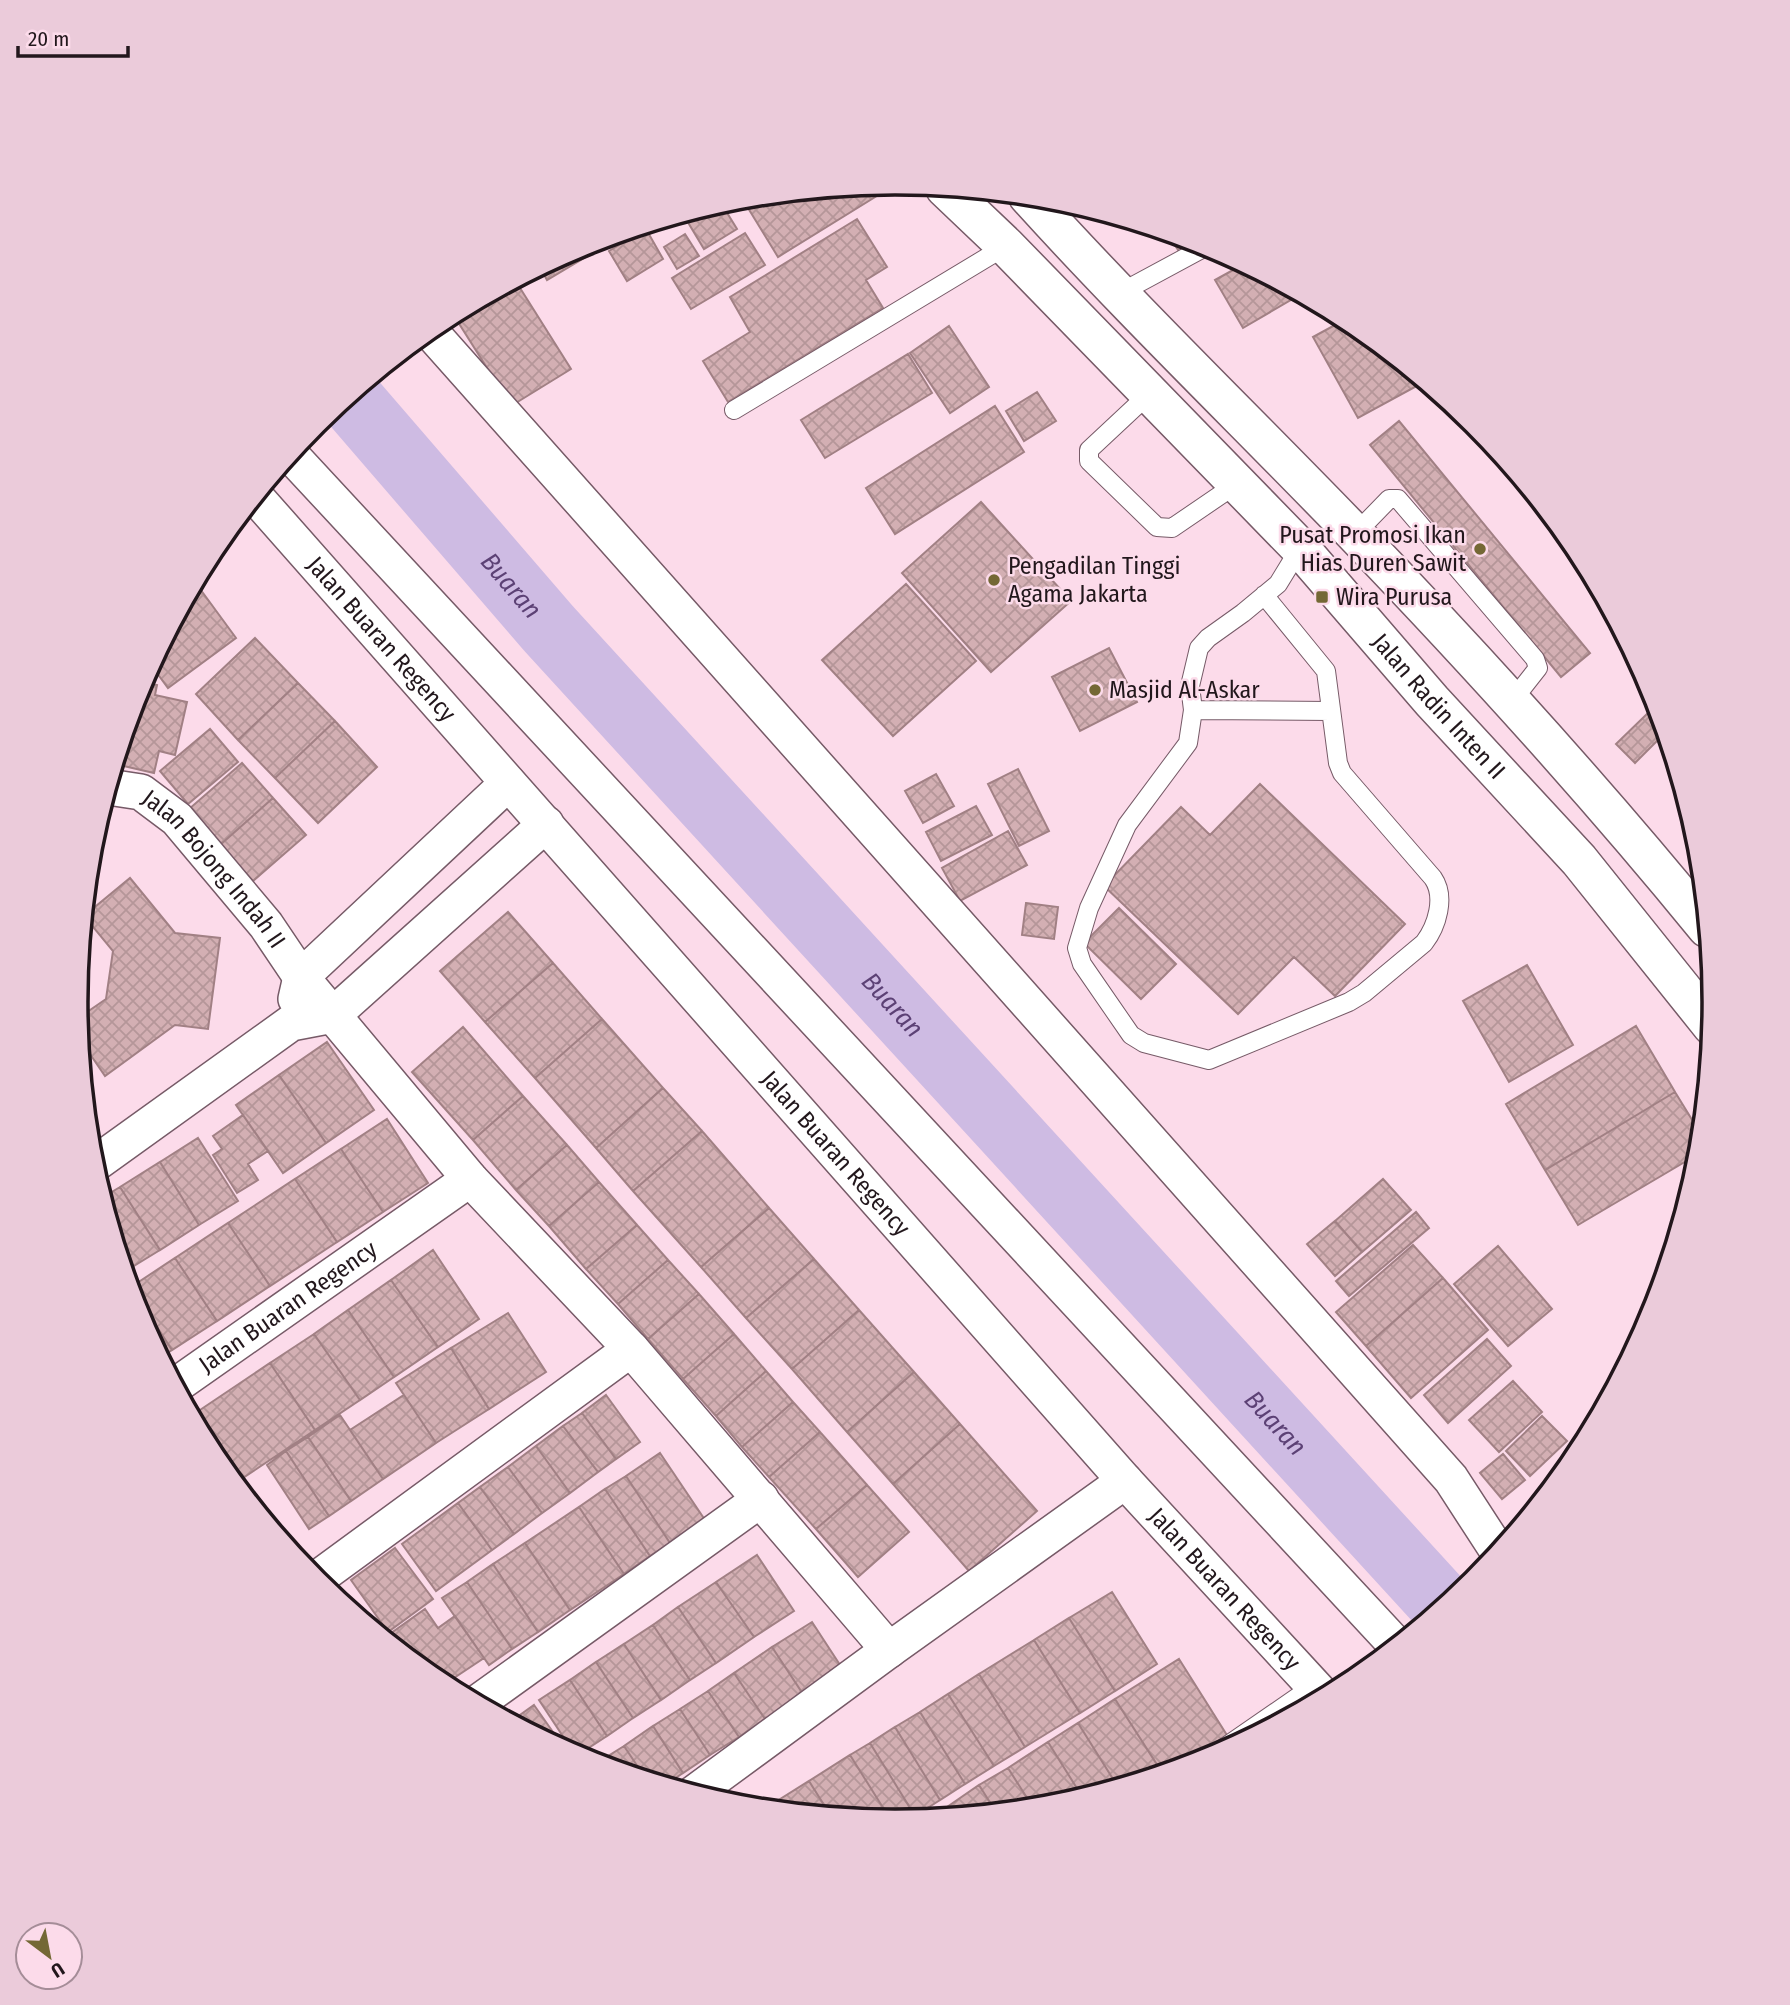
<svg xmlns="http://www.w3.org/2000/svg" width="1790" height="2005" font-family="'Fira Sans Condensed',sans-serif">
  <defs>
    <pattern id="building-cross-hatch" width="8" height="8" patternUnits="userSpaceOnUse" patternTransform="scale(1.75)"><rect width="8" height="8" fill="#d3afb3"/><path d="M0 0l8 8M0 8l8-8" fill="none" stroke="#b59699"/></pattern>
  </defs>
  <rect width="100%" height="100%" fill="#fcdbea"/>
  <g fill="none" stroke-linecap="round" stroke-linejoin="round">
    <path stroke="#cebbe3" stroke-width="66" id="s1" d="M348,396L549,629L1444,1607"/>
  </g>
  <path fill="url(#building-cross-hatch)" stroke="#a18084" stroke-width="2" d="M874,185L880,194L778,257L745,203L755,197Z
    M721,203L737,229L704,249L683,214Z
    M857,219L887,267L866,280L883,308L728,402L703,361L750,332L730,297Z
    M646,229L663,259L627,281L609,251Z
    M745,233L765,265L691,309L672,278Z
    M1167,233L1199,242L1180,253Z
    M685,234L699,256L677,269L664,247Z
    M602,239L606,245L547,280L540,267L582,245Z
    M1244,264L1301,294L1243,328L1215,280Z
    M515,280L571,369L511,406L453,314Z
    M1346,319L1424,382L1358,418L1313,337Z
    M949,326L989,387L950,413L910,353Z
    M908,354L932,393L825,458L801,420Z
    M1037,392L1056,421L1024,441L1006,411Z
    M995,406L1024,452L895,534L866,488Z
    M1399,421L1590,653L1561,677L1370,445Z
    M981,502L1071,601L991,672L902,573Z
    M195,582L236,638L168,688L151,665Z
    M906,584L976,661L893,736L822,660Z
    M255,638L298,683L238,740L196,694Z
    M1109,648L1137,702L1080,731L1052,677Z
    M141,682L157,685L155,695L187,702L175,755L159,751L154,773L115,764Z
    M298,683L335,721L275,778L238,740Z
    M1653,708L1660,714L1666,732L1635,763L1616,744Z
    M335,721L377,767L318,823L275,778Z
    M210,729L238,762L188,804L160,771Z
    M242,763L273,798L220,845L189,809Z
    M1018,769L1049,831L1019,846L988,784Z
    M936,774L954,806L923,823L905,791Z
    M1260,784L1405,924L1335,996L1294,957L1238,1014L1104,886L1181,807L1210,835Z
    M273,798L306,835L253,881L220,845Z
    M976,806L992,835L941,861L926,832Z
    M1008,831L1027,865L960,901L942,868Z
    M130,878L175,933L220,938L208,1029L175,1025L105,1076L79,1038L77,1019L106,999L113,951L84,916Z
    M1026,903L1058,907L1054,939L1022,935Z
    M1119,908L1176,964L1141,999L1084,943Z
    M508,912L553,963L485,1022L440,971Z
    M553,963L602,1019L535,1078L485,1022Z
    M1527,965L1573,1045L1509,1082L1463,1001Z
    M602,1019L663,1088L596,1148L535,1078Z
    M1636,1026L1675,1092L1545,1170L1506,1104Z
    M463,1027L523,1096L473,1140L412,1072Z
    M327,1042L374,1110L326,1143L279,1075Z
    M279,1075L326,1143L283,1173L236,1105Z
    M663,1088L702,1131L633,1191L596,1148Z
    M1675,1092L1702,1136L1700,1153L1578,1225L1545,1170Z
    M523,1096L567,1145L516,1190L473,1140Z
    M243,1115L268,1151L248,1164L258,1180L237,1193L213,1155L222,1149L213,1136Z
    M387,1119L428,1183L383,1212L341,1149Z
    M702,1131L769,1208L701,1267L633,1191Z
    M198,1138L238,1201L199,1225L160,1162Z
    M567,1145L599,1182L549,1226L516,1190Z
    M341,1149L383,1212L337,1242L295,1179Z
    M160,1162L199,1225L160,1250L120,1187Z
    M295,1179L337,1242L270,1286L228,1223Z
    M1383,1179L1411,1210L1362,1252L1335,1221Z
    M599,1182L637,1225L586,1269L549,1226Z
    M120,1187L160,1250L124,1272L102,1198Z
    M769,1208L814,1259L746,1318L701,1267Z
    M1416,1212L1429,1228L1349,1296L1336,1281Z
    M1335,1221L1362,1252L1335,1276L1307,1244Z
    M228,1223L270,1286L217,1321L175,1258Z
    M637,1225L668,1260L618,1304L586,1269Z
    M1413,1245L1443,1278L1366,1346L1336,1312Z
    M1498,1246L1552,1309L1508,1346L1454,1284Z
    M433,1250L479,1319L438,1347L391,1280Z
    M175,1258L217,1321L172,1350L131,1287Z
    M814,1259L859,1310L792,1369L746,1318Z
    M668,1260L699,1294L648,1339L618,1304Z
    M1443,1278L1488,1330L1411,1398L1366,1346Z
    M391,1280L438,1347L394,1377L348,1310Z
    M131,1287L172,1350L160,1358L138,1316L129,1288Z
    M699,1294L734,1334L683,1379L648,1339Z
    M348,1310L394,1377L360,1400L314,1334Z
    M859,1310L914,1372L847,1432L792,1369Z
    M508,1313L546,1372L489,1409L451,1348Z
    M314,1334L360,1400L315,1430L270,1363Z
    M734,1334L766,1371L716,1416L683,1379Z
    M1487,1339L1511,1366L1448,1423L1424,1395Z
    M451,1348L489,1409L436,1443L396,1383Z
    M270,1363L315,1430L234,1484L213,1458L191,1416Z
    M766,1371L793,1402L742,1447L716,1416Z
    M914,1372L960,1424L893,1484L847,1432Z
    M1513,1381L1542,1412L1499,1452L1469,1420Z
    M404,1395L436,1443L383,1479L350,1430Z
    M606,1395L640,1442L616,1459L582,1413Z
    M793,1402L820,1432L769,1477L742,1447Z
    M582,1413L616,1459L598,1472L563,1426Z
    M340,1415L383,1479L351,1501L308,1437Z
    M1542,1416L1567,1441L1530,1476L1506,1451Z
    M960,1424L1037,1511L969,1571L893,1484Z
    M563,1426L598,1472L570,1493L536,1446Z
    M820,1432L867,1485L816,1529L769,1477Z
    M308,1437L351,1501L329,1516L286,1451Z
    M536,1446L570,1493L542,1513L508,1467Z
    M286,1451L329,1516L309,1529L267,1465Z
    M660,1453L705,1520L670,1543L626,1476Z
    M1503,1454L1525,1480L1502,1499L1480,1473Z
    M508,1467L542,1513L514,1534L480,1487Z
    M626,1476L670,1543L650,1556L605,1489Z
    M867,1485L909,1532L858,1577L816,1529Z
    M480,1487L514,1534L492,1550L458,1503Z
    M605,1489L650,1556L624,1574L579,1507Z
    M458,1503L492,1550L436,1591L402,1544Z
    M579,1507L624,1574L570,1610L525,1543Z
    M525,1543L570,1610L538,1632L493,1564Z
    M395,1548L433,1599L388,1632L351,1580Z
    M757,1555L794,1611L754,1637L716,1582Z
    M493,1564L538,1632L512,1649L467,1582Z
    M467,1582L512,1649L489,1665L442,1598Z
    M716,1582L754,1637L716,1663L678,1607Z
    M1112,1592L1157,1664L1115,1691L1069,1618Z
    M678,1607L716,1663L690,1680L653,1625Z
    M425,1609L438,1628L455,1616L484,1658L448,1682V1688L396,1649L387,1636Z
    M1069,1618L1115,1691L1080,1713L1034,1640Z
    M812,1622L842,1668L803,1694L772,1647Z
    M653,1625L690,1680L661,1700L624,1644Z
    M1034,1640L1080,1713L1025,1747L979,1674Z
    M624,1644L661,1700L633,1718L596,1662Z
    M772,1647L803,1694L765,1719L734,1673Z
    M1179,1659L1230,1740L1190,1766L1163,1774L1115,1699Z
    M596,1662L633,1718L607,1736L570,1680Z
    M734,1673L765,1719L739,1737L708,1691Z
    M979,1674L1025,1747L994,1766L948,1694Z
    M570,1680L607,1736L576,1756L539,1700Z
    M708,1691L739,1737L710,1755L680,1709Z
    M948,1694L994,1766L965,1784L920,1712Z
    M1115,1699L1163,1774L1118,1787L1078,1723Z
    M534,1705L567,1752L510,1722Z
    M680,1709L710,1755L683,1773L653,1726Z
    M920,1712L965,1784L940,1800L895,1727Z
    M1078,1723L1118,1787L1083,1798L1048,1742Z
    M653,1726L683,1773L665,1785L646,1779L624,1746Z
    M895,1727L940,1800L915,1816L870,1743Z
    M1048,1742L1083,1798L1055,1807L1034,1809L1008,1768Z
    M870,1743L915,1816L906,1821L892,1822L850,1755Z
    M624,1746L646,1779L599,1765L597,1763Z
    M850,1755L892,1822L831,1816L809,1781Z
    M1008,1768L1034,1809L996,1812L979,1785Z
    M809,1781L831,1816L784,1811L777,1801Z
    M979,1785L996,1812L953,1817L947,1807Z
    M777,1801L784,1811L763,1809Z
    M947,1807L953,1817L927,1819Z"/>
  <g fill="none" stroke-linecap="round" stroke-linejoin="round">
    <g stroke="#765a67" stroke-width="20">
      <path id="service" d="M1046,215L1066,202
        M1120,293L1209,245
        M1150,393L1089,450V461L1157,527L1172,528L1238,483
        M734,410L1006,246
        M1355,534L1389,499H1398L1535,659L1538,668L1512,701
        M1264,595L1326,671L1338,763L1342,773L1433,878C1446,897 1437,926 1424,943L1364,993L1349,1002L1209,1060L1144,1043L1131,1035L1082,964L1077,948L1089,908L1127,825L1188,743L1193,710L1190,686L1199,648L1208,638L1243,613L1278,584L1300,548
        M1193,710L1331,711
        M1205,1761L1315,1685"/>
    </g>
    <g stroke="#765a67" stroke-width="38">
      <g id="minor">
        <path d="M429,330L1451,1479L1499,1553"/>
        <path d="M290,454L1397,1646"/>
        <path id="s2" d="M255,496L1125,1481L1325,1698"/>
        <path id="s3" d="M108,787L141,792L177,819L266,925L301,977L470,1179L631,1349L889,1650"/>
        <path d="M296,999L301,977L508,783"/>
        <path d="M92,1166L291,1023L333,1015L546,824"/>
        <path id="s4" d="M175,1386L470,1179"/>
        <path d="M314,1581L631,1349"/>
        <path d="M476,1704L761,1499"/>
        <path d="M693,1794L889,1650L1125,1481"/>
      </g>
    </g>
    <g stroke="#765a67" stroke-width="41">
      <g id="primary">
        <path id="s5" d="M945,188L1006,246L1300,548L1432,701L1579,860L1712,1026"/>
        <path d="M1028,196C1133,312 1246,421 1355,534C1477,661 1596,792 1707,928"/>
      </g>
    </g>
    <use href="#service" stroke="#fff" stroke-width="18"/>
    <use href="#minor" stroke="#fff" stroke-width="35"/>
    <use href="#primary" stroke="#fff" stroke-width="38"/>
  </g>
  <g fill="#746835" stroke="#fcdbea" stroke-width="2.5">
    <circle cx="1480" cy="549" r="7"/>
    <circle cx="994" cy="580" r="7"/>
    <rect x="1315" y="590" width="14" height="14" rx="3.5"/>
    <circle cx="1095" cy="690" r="7"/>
  </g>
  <g text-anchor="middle" stroke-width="5" stroke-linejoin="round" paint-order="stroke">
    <g font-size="24" fill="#22171c" stroke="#fcdbea" text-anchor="start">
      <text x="1466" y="543" text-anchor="end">Pusat Promosi Ikan<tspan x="1466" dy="28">Hias Duren Sawit</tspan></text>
      <text x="1008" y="574">Pengadilan Tinggi<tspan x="1008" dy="28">Agama Jakarta</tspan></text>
      <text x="1336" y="605">Wira Purusa</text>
      <text x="1109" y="698">Masjid Al-Askar</text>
    </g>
    <g font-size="24" fill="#22171c" stroke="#fcdbea">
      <text dy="8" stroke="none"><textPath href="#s2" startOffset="191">Jalan Buaran Regency</textPath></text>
      <text dy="8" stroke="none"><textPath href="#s5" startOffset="716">Jalan Radin Inten II</textPath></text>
      <text dy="8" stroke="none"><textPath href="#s3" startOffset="140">Jalan Bojong Indah II</textPath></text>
      <text dy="8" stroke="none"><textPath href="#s2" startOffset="877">Jalan Buaran Regency</textPath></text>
      <text dy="8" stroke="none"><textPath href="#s4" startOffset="138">Jalan Buaran Regency</textPath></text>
      <text dy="8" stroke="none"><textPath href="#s2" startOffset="1461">Jalan Buaran Regency</textPath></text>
    </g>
    <g font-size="26" font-style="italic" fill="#5c4175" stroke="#fcdbea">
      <text dy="9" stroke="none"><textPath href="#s1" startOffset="250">Buaran</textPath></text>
      <text dy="9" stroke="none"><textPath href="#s1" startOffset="817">Buaran</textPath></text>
      <text dy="9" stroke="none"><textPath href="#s1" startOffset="1384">Buaran</textPath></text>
    </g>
  </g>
  <path d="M0 0H1790V2005H0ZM88 1002a807 807 0 1 1 1614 0a807 807 0 1 1-1614 0Z" fill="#ebcbda" fill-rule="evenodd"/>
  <path fill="none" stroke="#22171c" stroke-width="3.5" d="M88 1002a807 807 0 1 1 1614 0a807 807 0 1 1-1614 0Z"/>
  <g transform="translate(49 1956) rotate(148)"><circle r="33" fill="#fcdbea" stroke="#a58d98" stroke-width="2"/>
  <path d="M0-5L12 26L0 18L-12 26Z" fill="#746835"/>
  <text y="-10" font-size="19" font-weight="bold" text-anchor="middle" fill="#22171c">U</text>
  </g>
  <path d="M18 46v10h110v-10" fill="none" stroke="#22171c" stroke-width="3.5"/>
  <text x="28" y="46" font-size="21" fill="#22171c" stroke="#fcdbea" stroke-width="5" paint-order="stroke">20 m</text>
</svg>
